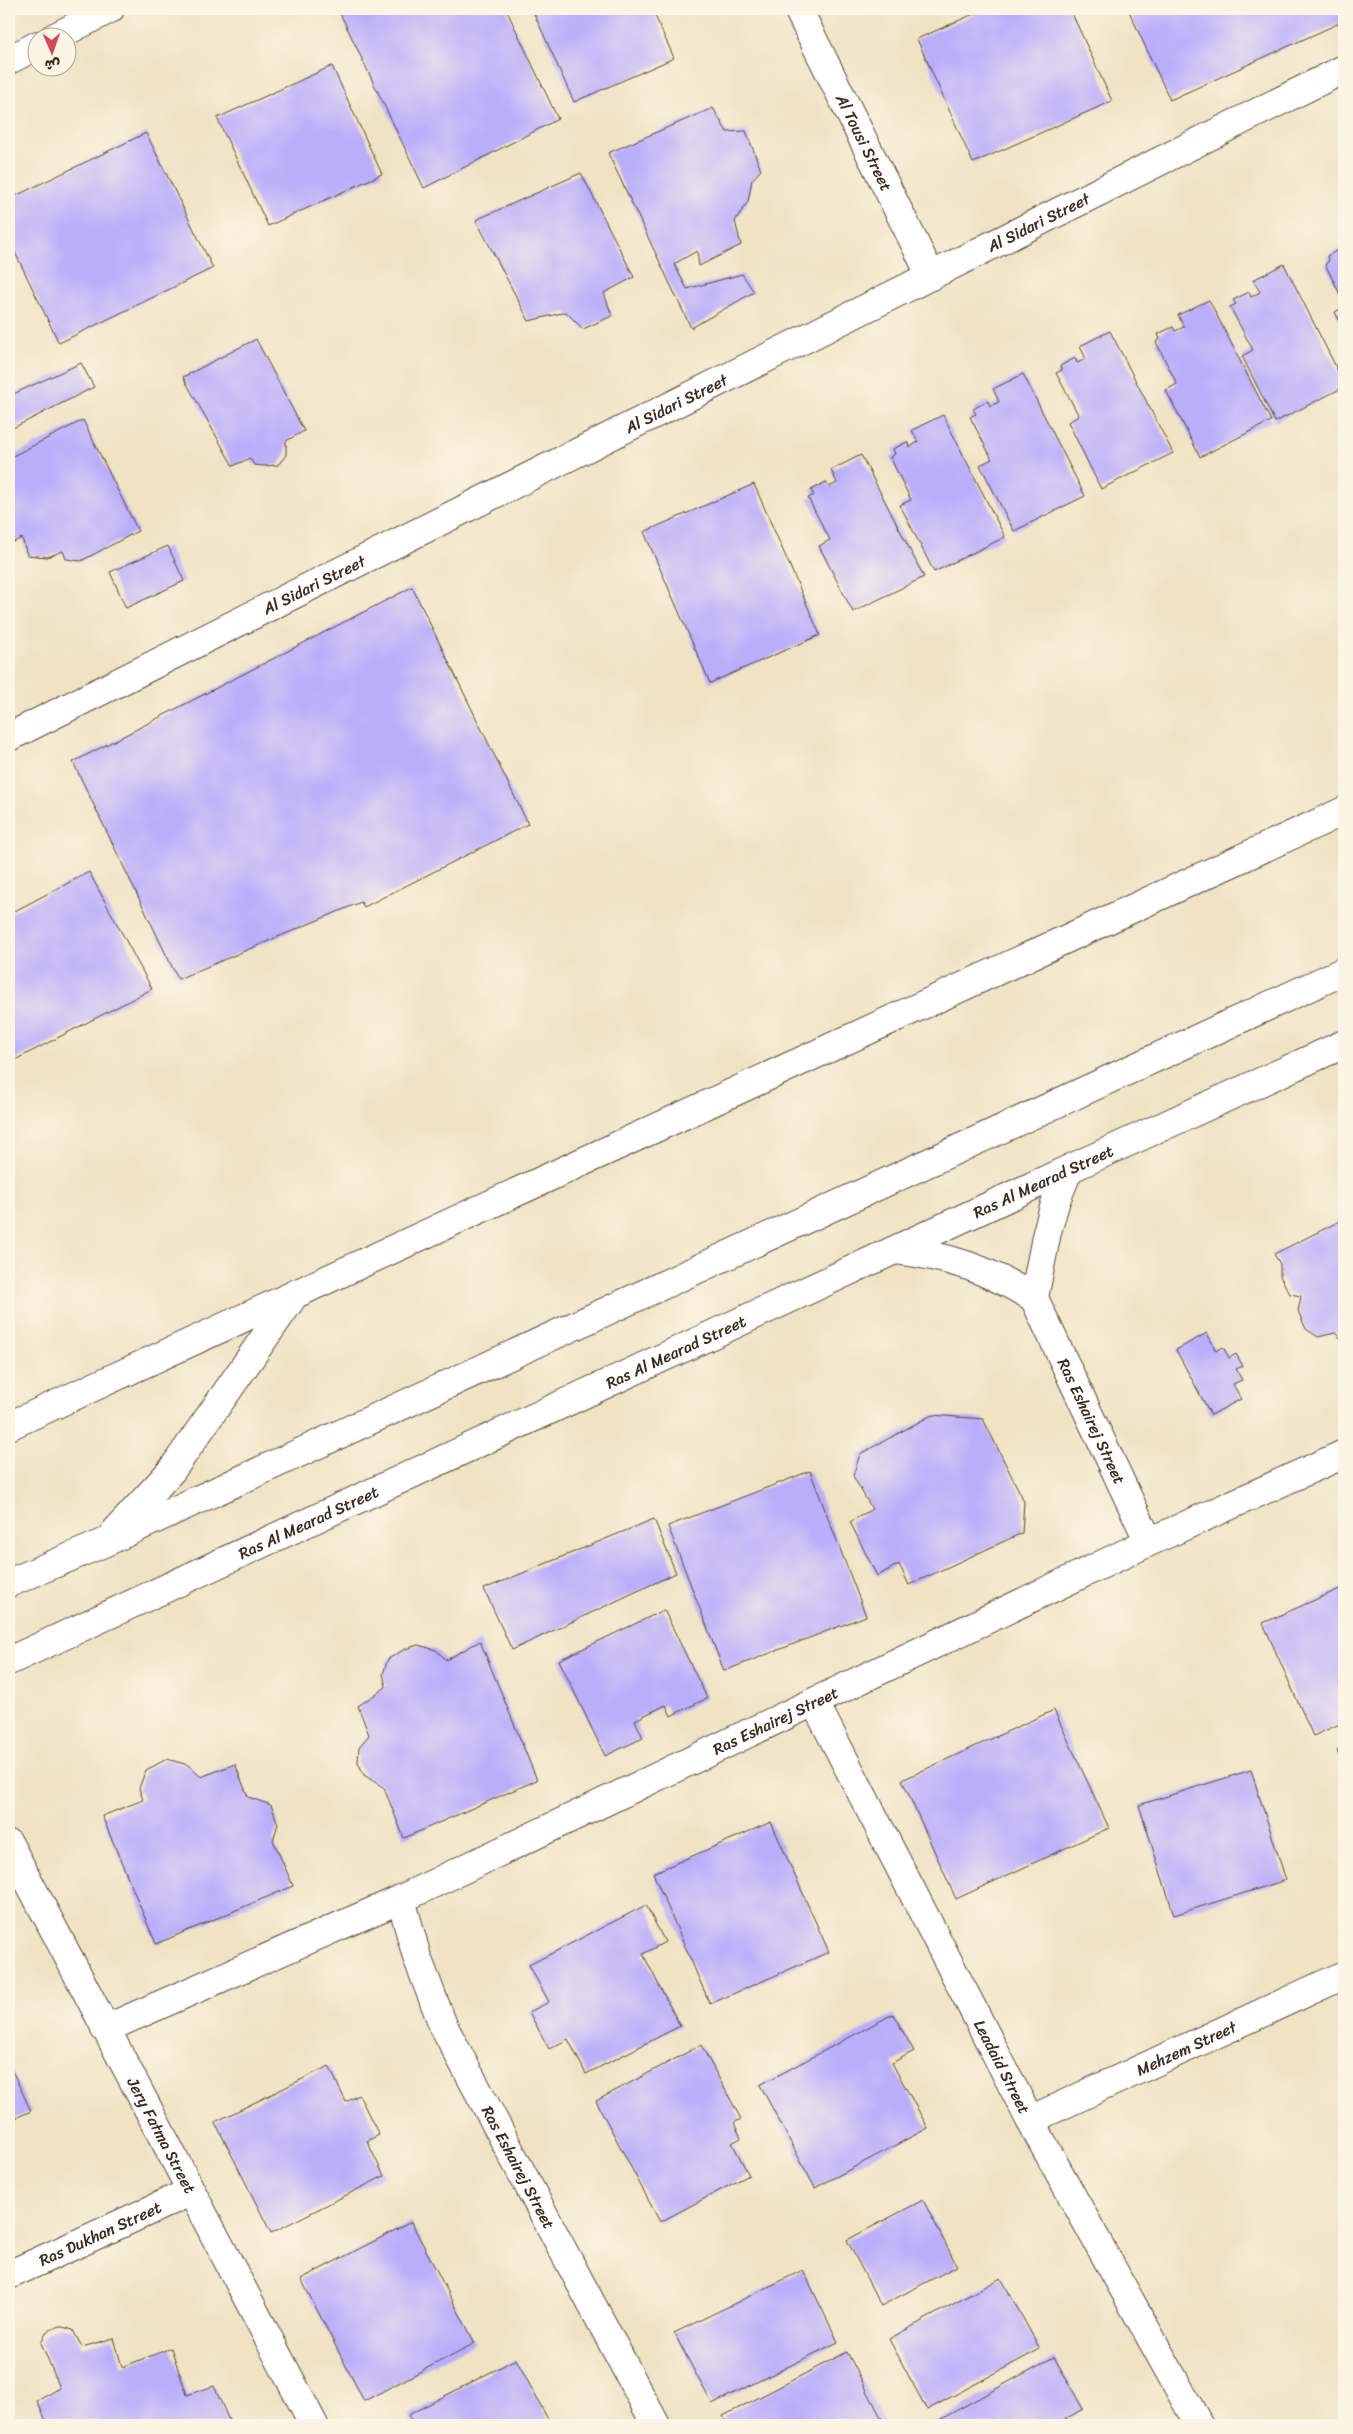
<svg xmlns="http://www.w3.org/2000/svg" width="1353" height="2434" font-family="Sriracha,'Playpen Sans Arabic',sans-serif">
  <rect width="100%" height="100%" fill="#fcf5e5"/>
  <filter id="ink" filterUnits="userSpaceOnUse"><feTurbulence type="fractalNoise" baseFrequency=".02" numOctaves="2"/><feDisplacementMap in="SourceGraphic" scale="10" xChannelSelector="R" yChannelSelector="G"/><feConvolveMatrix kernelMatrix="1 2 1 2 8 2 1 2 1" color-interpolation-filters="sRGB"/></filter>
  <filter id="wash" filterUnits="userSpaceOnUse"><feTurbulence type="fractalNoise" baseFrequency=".0096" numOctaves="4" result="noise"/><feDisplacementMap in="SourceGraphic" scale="20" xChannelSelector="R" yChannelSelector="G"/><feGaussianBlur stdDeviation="1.12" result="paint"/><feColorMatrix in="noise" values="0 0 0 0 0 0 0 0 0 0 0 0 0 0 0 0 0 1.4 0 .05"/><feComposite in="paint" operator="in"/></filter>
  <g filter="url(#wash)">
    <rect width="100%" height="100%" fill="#efe3c4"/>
    <g id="blocks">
      <path fill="#baaefa" d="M338,9H506L558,119L424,188Z
        M532,9H652L674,58L574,102Z
        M985,9H1070L1112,101L973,163L917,39Z
        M1128,9H1344V21L1170,100Z
        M332,66L382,174L268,226L217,118Z
        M713,108L727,132L746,131L761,170L752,180L748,201L735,221L741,245L699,266L697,251L674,264L687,289L742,274L754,292L691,328L608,153Z
        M146,133L213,268L59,343L9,240V199Z
        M581,173L634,277L604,293L612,316L583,329L566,312L529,321L476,220Z
        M1342,248L1344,252V302L1325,264L1329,261L1327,256Z
        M1284,264L1344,383V387L1275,422L1242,356L1253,350L1230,307L1236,304L1233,300L1249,292L1251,297L1260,292L1253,280Z
        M1209,300L1271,421L1200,457L1166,390L1177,384L1156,342L1160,339L1158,334L1173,327L1175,331L1184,327L1178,315Z
        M1344,307V330L1335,312Z
        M1110,331L1173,453L1101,489L1068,422L1079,416L1056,373L1062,370L1060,366L1075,358L1077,363L1086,359L1080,346Z
        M256,339L304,431L286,441V455L278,465L265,466L254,465L250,458L233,466L183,377Z
        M81,363L94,387L9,430V396Z
        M1023,374L1085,496L1014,531L980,465L992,459L970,417L976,414L973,409L988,401L990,406L999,402L993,389Z
        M943,415L1005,537L934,572L900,505L911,500L890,457L895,454L893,449L907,442L910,447L918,442L912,430Z
        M83,420L138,531L81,561L66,559L63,551L47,557L27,555L22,538L9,544V458Z
        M861,455L924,577L853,612L819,546L830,540L808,498L814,495L811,490L826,482L829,487L837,483L831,470Z
        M754,484L820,635L710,683L644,532Z
        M168,546L184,581L126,608L110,572Z
        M412,587L528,824L364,907L361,902L178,979L73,762Z
        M89,872L152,989L9,1063V914Z
        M1344,1219V1342L1335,1333L1318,1337L1306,1329L1298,1311L1301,1296L1290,1294L1280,1276V1264L1274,1254Z
        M1207,1333L1216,1351L1223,1347L1229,1358L1236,1354L1243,1366L1236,1369L1242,1380L1233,1384L1241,1399L1211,1415L1176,1350Z
        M932,1415L983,1419L1024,1501L1022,1533L909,1585L899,1564L877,1576L850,1522L872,1509L853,1476L860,1454Z
        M810,1471L866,1616L724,1671L668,1526Z
        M654,1519L676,1573L512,1650L484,1589Z
        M1344,1587V1722L1313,1736L1263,1623Z
        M664,1610L707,1698L671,1716L666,1705L635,1720L643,1738L605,1756L559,1660Z
        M480,1641L537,1780L404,1838L384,1788L364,1775L358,1762L359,1747L369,1735L358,1706L386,1687L383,1674L388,1659L405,1649L418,1645L436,1650L446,1660Z
        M1054,1710L1109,1828L956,1899L902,1780Z
        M1344,1747V1767L1337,1751Z
        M167,1759L188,1765L201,1777L235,1764L248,1797L271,1805L278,1824L273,1840L293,1886L156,1944L102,1816L143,1800L139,1788L146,1770Z
        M1251,1770L1286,1880L1174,1915L1139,1805Z
        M771,1822L829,1952L710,2004L653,1873Z
        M646,1905L665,1942L643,1954L680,2026L586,2074L568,2039L549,2049L529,2012L549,2002L529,1965Z
        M893,2014L914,2051L892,2063L928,2128L815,2188L760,2085Z
        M701,2045L741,2119L734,2123L741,2138L732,2143L749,2175L660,2222L596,2101Z
        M9,2064L31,2111L9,2121Z
        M329,2066L346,2102L359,2095L379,2135L367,2141L384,2176L271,2233L215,2122Z
        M923,2200L957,2266L881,2306L847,2240Z
        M411,2222L475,2343L364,2401L301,2279Z
        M803,2270L838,2342L712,2404L674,2333Z
        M1001,2278L1040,2349L927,2410L889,2339Z
        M59,2326L73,2330L82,2347L114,2338L122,2367L171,2348L187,2395L214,2386L231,2425H48L37,2401L60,2388L41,2343L46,2332Z
        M847,2352L885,2425H728L723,2416Z
        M1054,2357L1083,2409L1060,2422L1061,2425H930Z
        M516,2359L551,2425H413L408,2415Z"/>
    </g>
  </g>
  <g filter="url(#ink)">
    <use href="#blocks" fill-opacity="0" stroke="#564637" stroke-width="1"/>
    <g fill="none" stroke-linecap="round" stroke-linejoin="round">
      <g stroke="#564637" stroke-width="30">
        <g id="street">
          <path id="s1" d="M798,9L931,276"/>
          <path d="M53,38L110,9"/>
          <path d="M9,60L38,45"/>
          <path id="s2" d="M9,737L1344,69"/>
          <path id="s3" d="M1069,1169L1056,1200L1047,1232L1034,1298L1149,1542"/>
          <path d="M896,1250C952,1257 986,1269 1034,1298"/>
          <path d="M9,1426L1344,811"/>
          <path id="s4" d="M815,1703L1030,2120L1199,2425"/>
          <path id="s5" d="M9,1844L314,2425"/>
          <path id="s6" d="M401,1899L417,1957L443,2025L656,2425"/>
          <path id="s7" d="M105,2029L401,1899L1149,1542L1344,1454"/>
          <path id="s8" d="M1030,2120L1344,1975"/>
          <path id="s9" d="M9,2275L190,2192"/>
        </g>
      </g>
      <g stroke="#564637" stroke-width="30">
        <g id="secondary">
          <path d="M115,1532L172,1470L295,1294"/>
          <path d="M9,1583L106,1542L1344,971"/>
          <path id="s10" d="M9,1661L1069,1169L1344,1044"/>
        </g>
      </g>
      <use href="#street" stroke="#fff" stroke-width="28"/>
      <use href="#secondary" stroke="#fff" stroke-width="28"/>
    </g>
  </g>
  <g text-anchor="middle" stroke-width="4" stroke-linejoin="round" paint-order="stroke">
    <g font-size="16" fill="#3b2a1e" stroke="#fcf5e5">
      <text dy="6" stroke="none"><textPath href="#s1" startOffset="149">Al Tousi Street</textPath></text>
      <text dy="6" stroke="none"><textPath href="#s2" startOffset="1151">Al Sidari Street</textPath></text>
      <text dy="6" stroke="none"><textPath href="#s2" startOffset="746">Al Sidari Street</textPath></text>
      <text dy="6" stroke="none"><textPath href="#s2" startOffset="341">Al Sidari Street</textPath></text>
      <text dy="6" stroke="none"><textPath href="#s10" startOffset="1140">Ras Al Mearad Street</textPath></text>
      <text dy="6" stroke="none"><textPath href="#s10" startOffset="735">Ras Al Mearad Street</textPath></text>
      <text dy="6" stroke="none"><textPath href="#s3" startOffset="270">Ras Eshairej Street</textPath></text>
      <text dy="6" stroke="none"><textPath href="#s10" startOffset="330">Ras Al Mearad Street</textPath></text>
      <text dy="6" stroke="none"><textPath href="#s7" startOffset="738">Ras Eshairej Street</textPath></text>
      <text dy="6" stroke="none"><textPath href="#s8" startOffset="172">Mehzem Street</textPath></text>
      <text dy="6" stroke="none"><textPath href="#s4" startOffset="409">Leadaid Street</textPath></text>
      <text dy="6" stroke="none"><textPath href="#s5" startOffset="329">Jery Fatma Street</textPath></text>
      <text dy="6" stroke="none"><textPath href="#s6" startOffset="294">Ras Eshairej Street</textPath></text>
      <text dy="6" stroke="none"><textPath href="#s9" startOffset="100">Ras Dukhan Street</textPath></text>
    </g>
  </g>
  <rect width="1353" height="2434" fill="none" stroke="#fcf5e5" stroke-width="30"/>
  <g transform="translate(52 52) rotate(178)"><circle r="24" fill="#fcf5e5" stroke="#afa495"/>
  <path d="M0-4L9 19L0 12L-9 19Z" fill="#d1495b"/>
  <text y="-8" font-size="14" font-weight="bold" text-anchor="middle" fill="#3b2a1e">ش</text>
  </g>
</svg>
